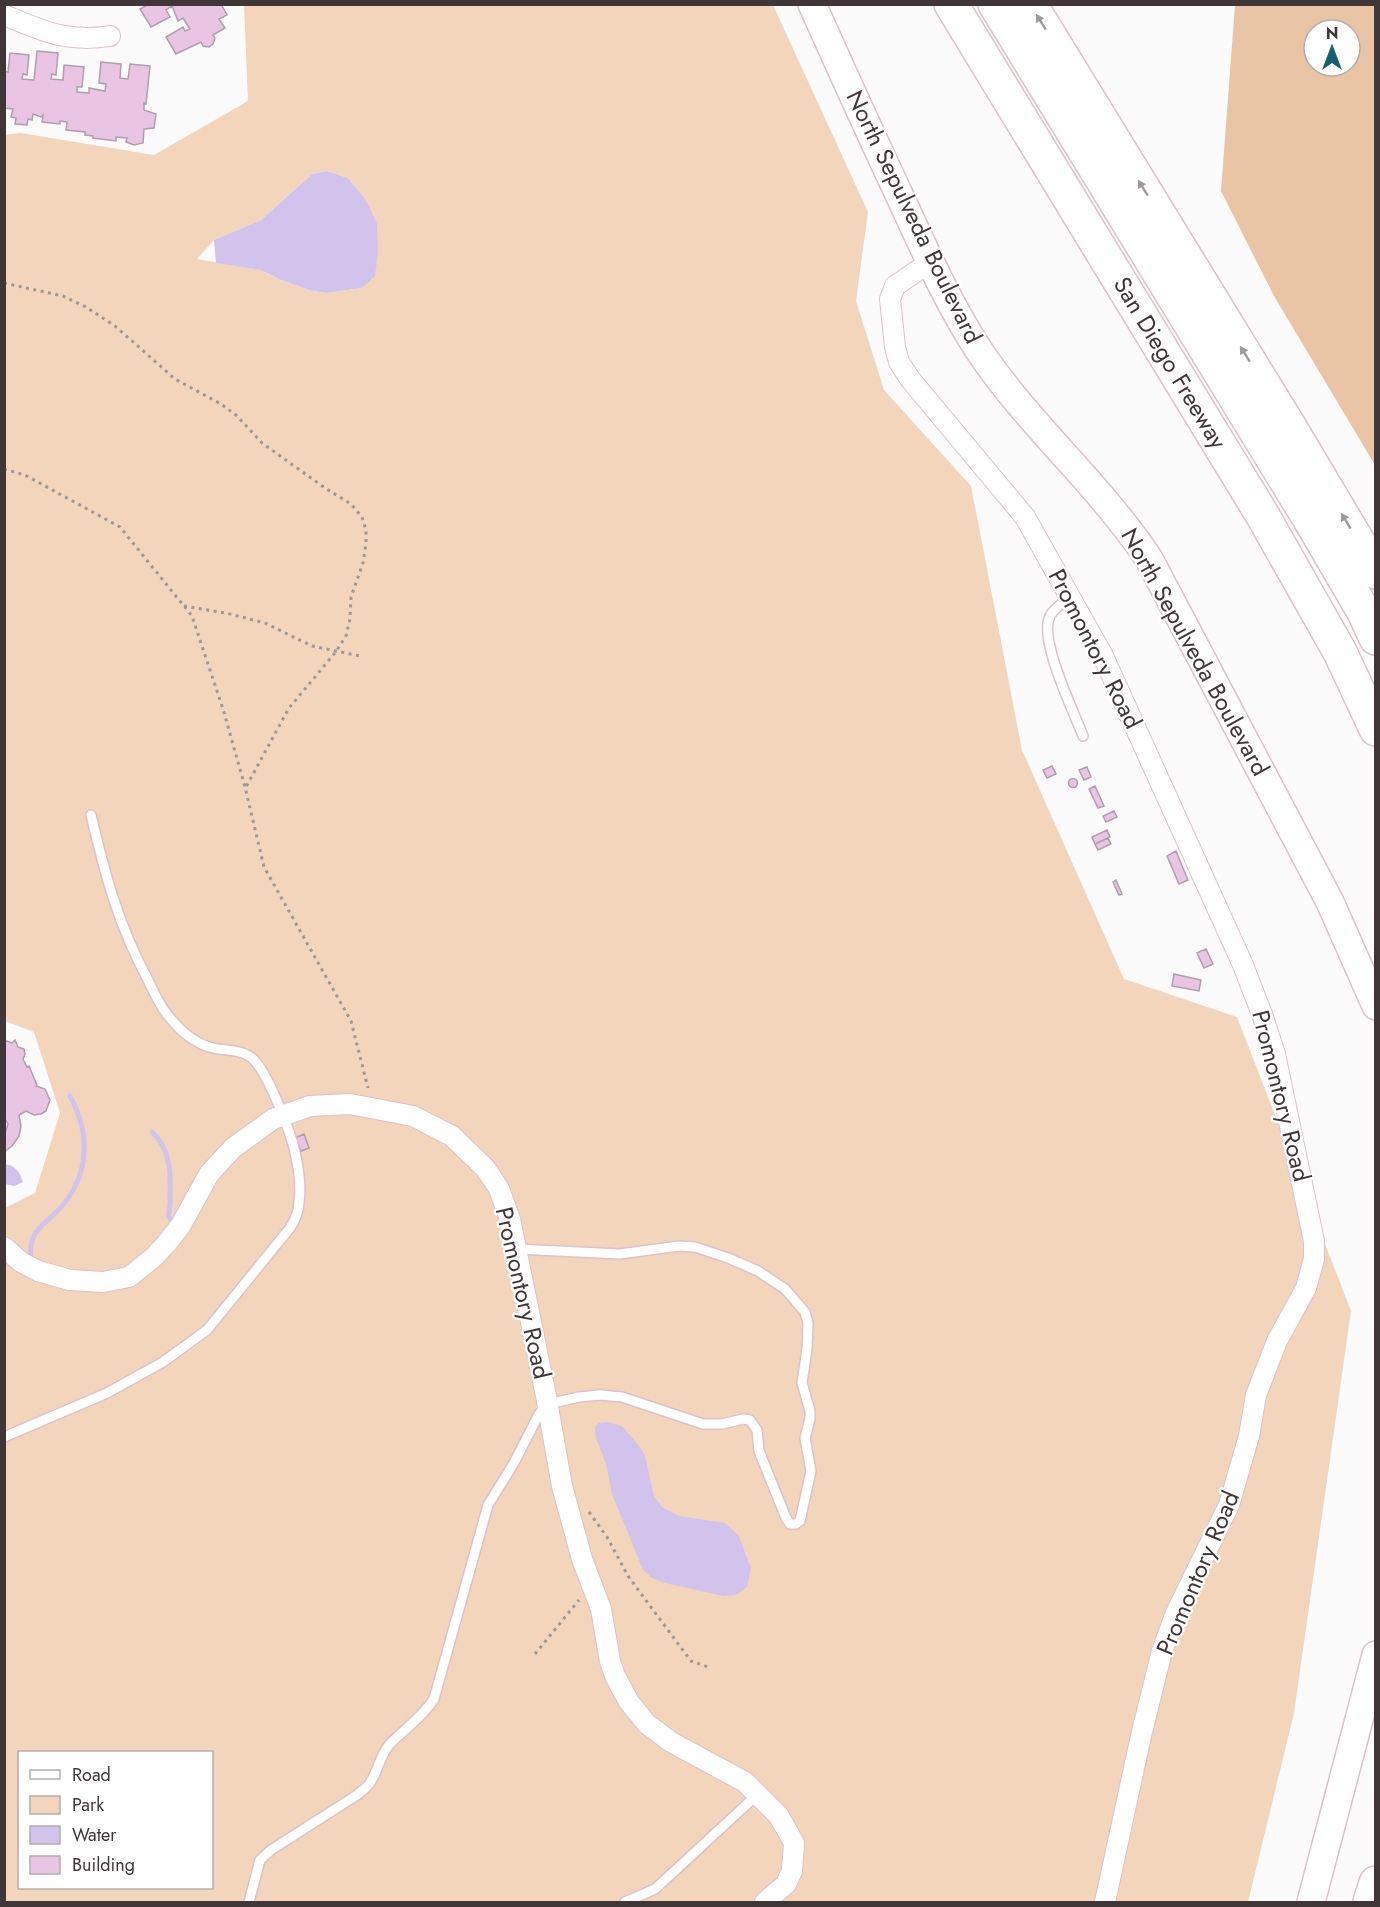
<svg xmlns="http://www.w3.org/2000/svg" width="1380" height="1907" font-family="Jost,sans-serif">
  <rect width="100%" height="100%" fill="#fbfbfb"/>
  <path fill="#f3d5bb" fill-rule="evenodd" d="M244,5H773L868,212L856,301L884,390L971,486L1022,750L1124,979L1237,1017L1351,1311L1294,1713L1248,1902H5V1208L35,1193L60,1113L34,1032L5,1021L4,135L21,133L154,155L248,101ZM327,171L348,178L366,200L362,288L327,293L312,291L281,280L261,270L197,259L214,240L261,220L312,174ZM20,1752H212V1888H20Z"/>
  <path fill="#e9c4a5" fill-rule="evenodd" d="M1235,5H1375V465L1274,296L1221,191ZM1314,30H1350V66H1314Z"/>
  <path fill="#d2c3ed" d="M327,171L348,178L366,200L377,224L378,252L375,276L362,288L327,293L312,291L281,280L261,270L216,263L214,240L261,220L312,174Z
    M5,1164C15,1165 20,1172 23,1182L14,1186L5,1184Z
    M609,1422L622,1426L640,1447L645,1456L654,1496L662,1507L679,1516L725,1523L739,1536L751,1569L747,1587L736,1595L723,1596L665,1583L652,1578L643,1570L612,1494L606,1464L596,1438L595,1427L599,1423Z"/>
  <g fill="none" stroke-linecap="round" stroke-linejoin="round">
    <path stroke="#d2c3ed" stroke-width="5" d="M152,1132C172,1150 171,1178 170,1203C170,1208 168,1213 169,1217C171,1221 173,1221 176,1224
      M31,1262C27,1227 45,1227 63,1205C90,1172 90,1133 70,1096"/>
  </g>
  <path fill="#e9c4e3" stroke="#b19eae" stroke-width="1.5" d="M149,4H221L227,15L219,19L225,28L213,35L215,38L213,44L209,47L203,46L201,42L176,54L166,37L183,27L185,31L190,29L183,18L178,21L172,6L166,10L170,17L151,27L140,9Z
    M37,51L58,53L56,75L52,74L51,79L63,80L64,65L84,67L82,87H77V92L89,93V88L105,91L106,84L99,83L101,62L121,64L120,78L128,79L130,64L150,66L146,104L144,103V110L156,114L154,128L144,129L143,143L134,145L126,142L127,138L116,137V141L93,138V136L85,135V132L66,130L67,122L60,121V124L42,122L43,115L41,117L33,114L32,120L28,119L27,125L15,124L16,118L11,117L13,109L4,108V71L8,72L10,53L29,55L27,75L23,74L22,79L34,80Z
    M1052,766L1056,774L1047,778L1043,770Z
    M1087,767L1091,777L1084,780L1079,770Z
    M1068.5 783a4.5 4.5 0 1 1 9 0a4.5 4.5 0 1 1-9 0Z
    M1095,786L1104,806L1098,808L1089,789Z
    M1114,811L1117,817L1106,822L1103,816Z
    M1107,830L1110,837L1095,844L1092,837Z
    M1108,838L1111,844L1098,850L1095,844Z
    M1176,851L1188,880L1179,884L1167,856Z
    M1116,880L1122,894L1119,895L1113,882Z
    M1206,949L1213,964L1204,968L1197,953Z
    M1174,974L1201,980L1199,991L1172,986Z
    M4,1040L12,1043L15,1040L18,1047L24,1049L25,1054L23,1059L27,1067L29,1066L37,1085L36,1086L45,1089L50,1100L46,1111L41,1114L34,1115L26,1111L19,1115L21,1126L19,1136L12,1146L4,1152V1136L8,1124L4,1117Z
    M304,1134L309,1148L301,1151L295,1138Z"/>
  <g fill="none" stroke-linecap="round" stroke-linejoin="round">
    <g stroke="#ddc2c8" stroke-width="12">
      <path id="service" d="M1070,597C1064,602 1053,609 1050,616C1038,639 1074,712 1083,736
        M4,1437L107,1393L163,1362L207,1330L290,1228C295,1220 299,1212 299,1202C301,1188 299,1171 296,1157C292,1135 268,1072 252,1058C241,1049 225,1051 213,1048C192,1043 176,1027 164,1010C157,1000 152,988 147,978C118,924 105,874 91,815
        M249,1902L260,1860L271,1850L357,1795C361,1791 367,1788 370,1783C378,1771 380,1756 389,1745C404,1729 422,1718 434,1699L488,1505L514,1463L539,1414L548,1404L579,1397L600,1395L622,1397L703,1424H722L743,1419L750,1420L757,1430L759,1451L786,1518L790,1524H796L800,1521L811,1471L805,1438L810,1419V1411L802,1383L807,1349L808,1323L805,1312L785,1289L758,1271L728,1258L695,1247L679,1246L620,1254L516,1249
        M625,1902L655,1889L758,1794"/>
    </g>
    <g stroke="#ddc2c8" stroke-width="22">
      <path id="minor" d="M4,15C43,31 67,43 110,36
        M930,262L895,286L890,299L895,347L899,362L910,379L1025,517L1103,656L1243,965L1263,1017L1275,1054L1314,1241V1259L1306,1288L1277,1341L1256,1395L1249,1436L1229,1505L1176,1613L1162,1651L1141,1736L1105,1902
        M4,1247L21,1262L38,1271L70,1280L103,1282L129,1277L154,1257L167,1243L181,1225L209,1174L233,1148L273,1119L310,1106L350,1104L413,1116L452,1136L485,1168L492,1178L499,1189L510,1219L546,1396L562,1486L582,1559L601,1609L610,1661L615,1676L629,1702L647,1724L671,1742L745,1782L779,1816L794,1843L792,1871L786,1884L765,1902"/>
    </g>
    <g stroke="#ddc2c8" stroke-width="30">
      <path id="secondary" d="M812,4C842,71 872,137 903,203C926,253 949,305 980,352C1030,426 1099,484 1149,559L1330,902L1376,1006
        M1311,1902L1376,1655"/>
    </g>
    <g stroke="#ddc2c8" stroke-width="36">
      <path id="motorway" d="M951,4L1263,516L1340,652L1376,729
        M995,4L1312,523L1364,612L1376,638
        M1030,4L1289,426L1376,572
        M1370,1902L1376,1883"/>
    </g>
    <path stroke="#9d9899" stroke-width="3" stroke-dasharray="3 4.5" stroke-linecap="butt" d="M4,283L63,296L86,307L115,326L175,379L221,404L236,415L262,443L325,488L351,504L362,517L366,530V543L363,563L351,597L350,619L346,636L335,653L289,708L246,787
      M4,469L25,475L120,527L192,616L223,709L245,787L264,867L351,1021L368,1088
      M184,606L226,613L265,623L312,646L360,656
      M589,1512L607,1537L628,1576L676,1641L691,1661L711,1668
      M535,1654L579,1600"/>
    <use href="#service" stroke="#fff" stroke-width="9"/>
    <use href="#minor" stroke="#fff" stroke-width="20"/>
    <use href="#secondary" stroke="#fff" stroke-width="27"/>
    <use href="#motorway" stroke="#fff" stroke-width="33"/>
  </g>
  <defs><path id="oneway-solid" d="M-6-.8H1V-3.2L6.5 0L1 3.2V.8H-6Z" transform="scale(1.5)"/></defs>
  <g fill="#a09a9c">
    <use href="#oneway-solid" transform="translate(1041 22) rotate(-122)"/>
    <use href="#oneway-solid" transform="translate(1143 188) rotate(-122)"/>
    <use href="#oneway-solid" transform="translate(1245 354) rotate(-122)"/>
    <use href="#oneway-solid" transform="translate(1346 521) rotate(-121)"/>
  </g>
  <g text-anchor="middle" stroke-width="4.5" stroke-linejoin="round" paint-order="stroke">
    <g font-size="24" fill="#403638" stroke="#fff">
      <text transform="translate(914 217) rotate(64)" y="8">North Sepulveda Boulevard</text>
      <text transform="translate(1170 363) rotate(59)" y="8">San Diego Freeway</text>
      <text transform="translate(1095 649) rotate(63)" y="8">Promontory Road</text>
      <text transform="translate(1195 652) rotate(61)" y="8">North Sepulveda Boulevard</text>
      <text transform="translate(1281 1096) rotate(76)" y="8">Promontory Road</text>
      <text transform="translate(523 1293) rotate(77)" y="8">Promontory Road</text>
      <text transform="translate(1198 1573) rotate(-67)" y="8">Promontory Road</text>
    </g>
  </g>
  <rect width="1380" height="1907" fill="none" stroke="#403638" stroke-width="12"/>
  <rect x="18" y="1751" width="195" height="138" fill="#ffffff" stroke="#b3afaf" stroke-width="1.5"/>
  <rect x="30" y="1770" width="30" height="9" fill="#ffffff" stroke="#b3afaf" stroke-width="1.5"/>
  <text x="72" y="1781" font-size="18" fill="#403638">Road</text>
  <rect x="30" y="1796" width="30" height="18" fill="#f3d5bb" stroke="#b3afaf" stroke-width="1.5"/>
  <text x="72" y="1811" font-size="18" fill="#403638">Park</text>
  <rect x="30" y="1826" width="30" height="18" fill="#d2c3ed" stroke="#b3afaf" stroke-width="1.5"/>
  <text x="72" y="1841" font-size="18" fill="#403638">Water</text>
  <rect x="30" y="1856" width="30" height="18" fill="#e9c4e3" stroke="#b3afaf" stroke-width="1.5"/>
  <text x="72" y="1871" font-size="18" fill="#403638">Building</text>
  <g transform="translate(1332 48)"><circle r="28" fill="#ffffff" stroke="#b3afaf" stroke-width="1.5"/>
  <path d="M0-4.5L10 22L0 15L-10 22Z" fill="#14606c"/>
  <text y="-9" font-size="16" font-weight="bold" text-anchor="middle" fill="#403638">N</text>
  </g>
</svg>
